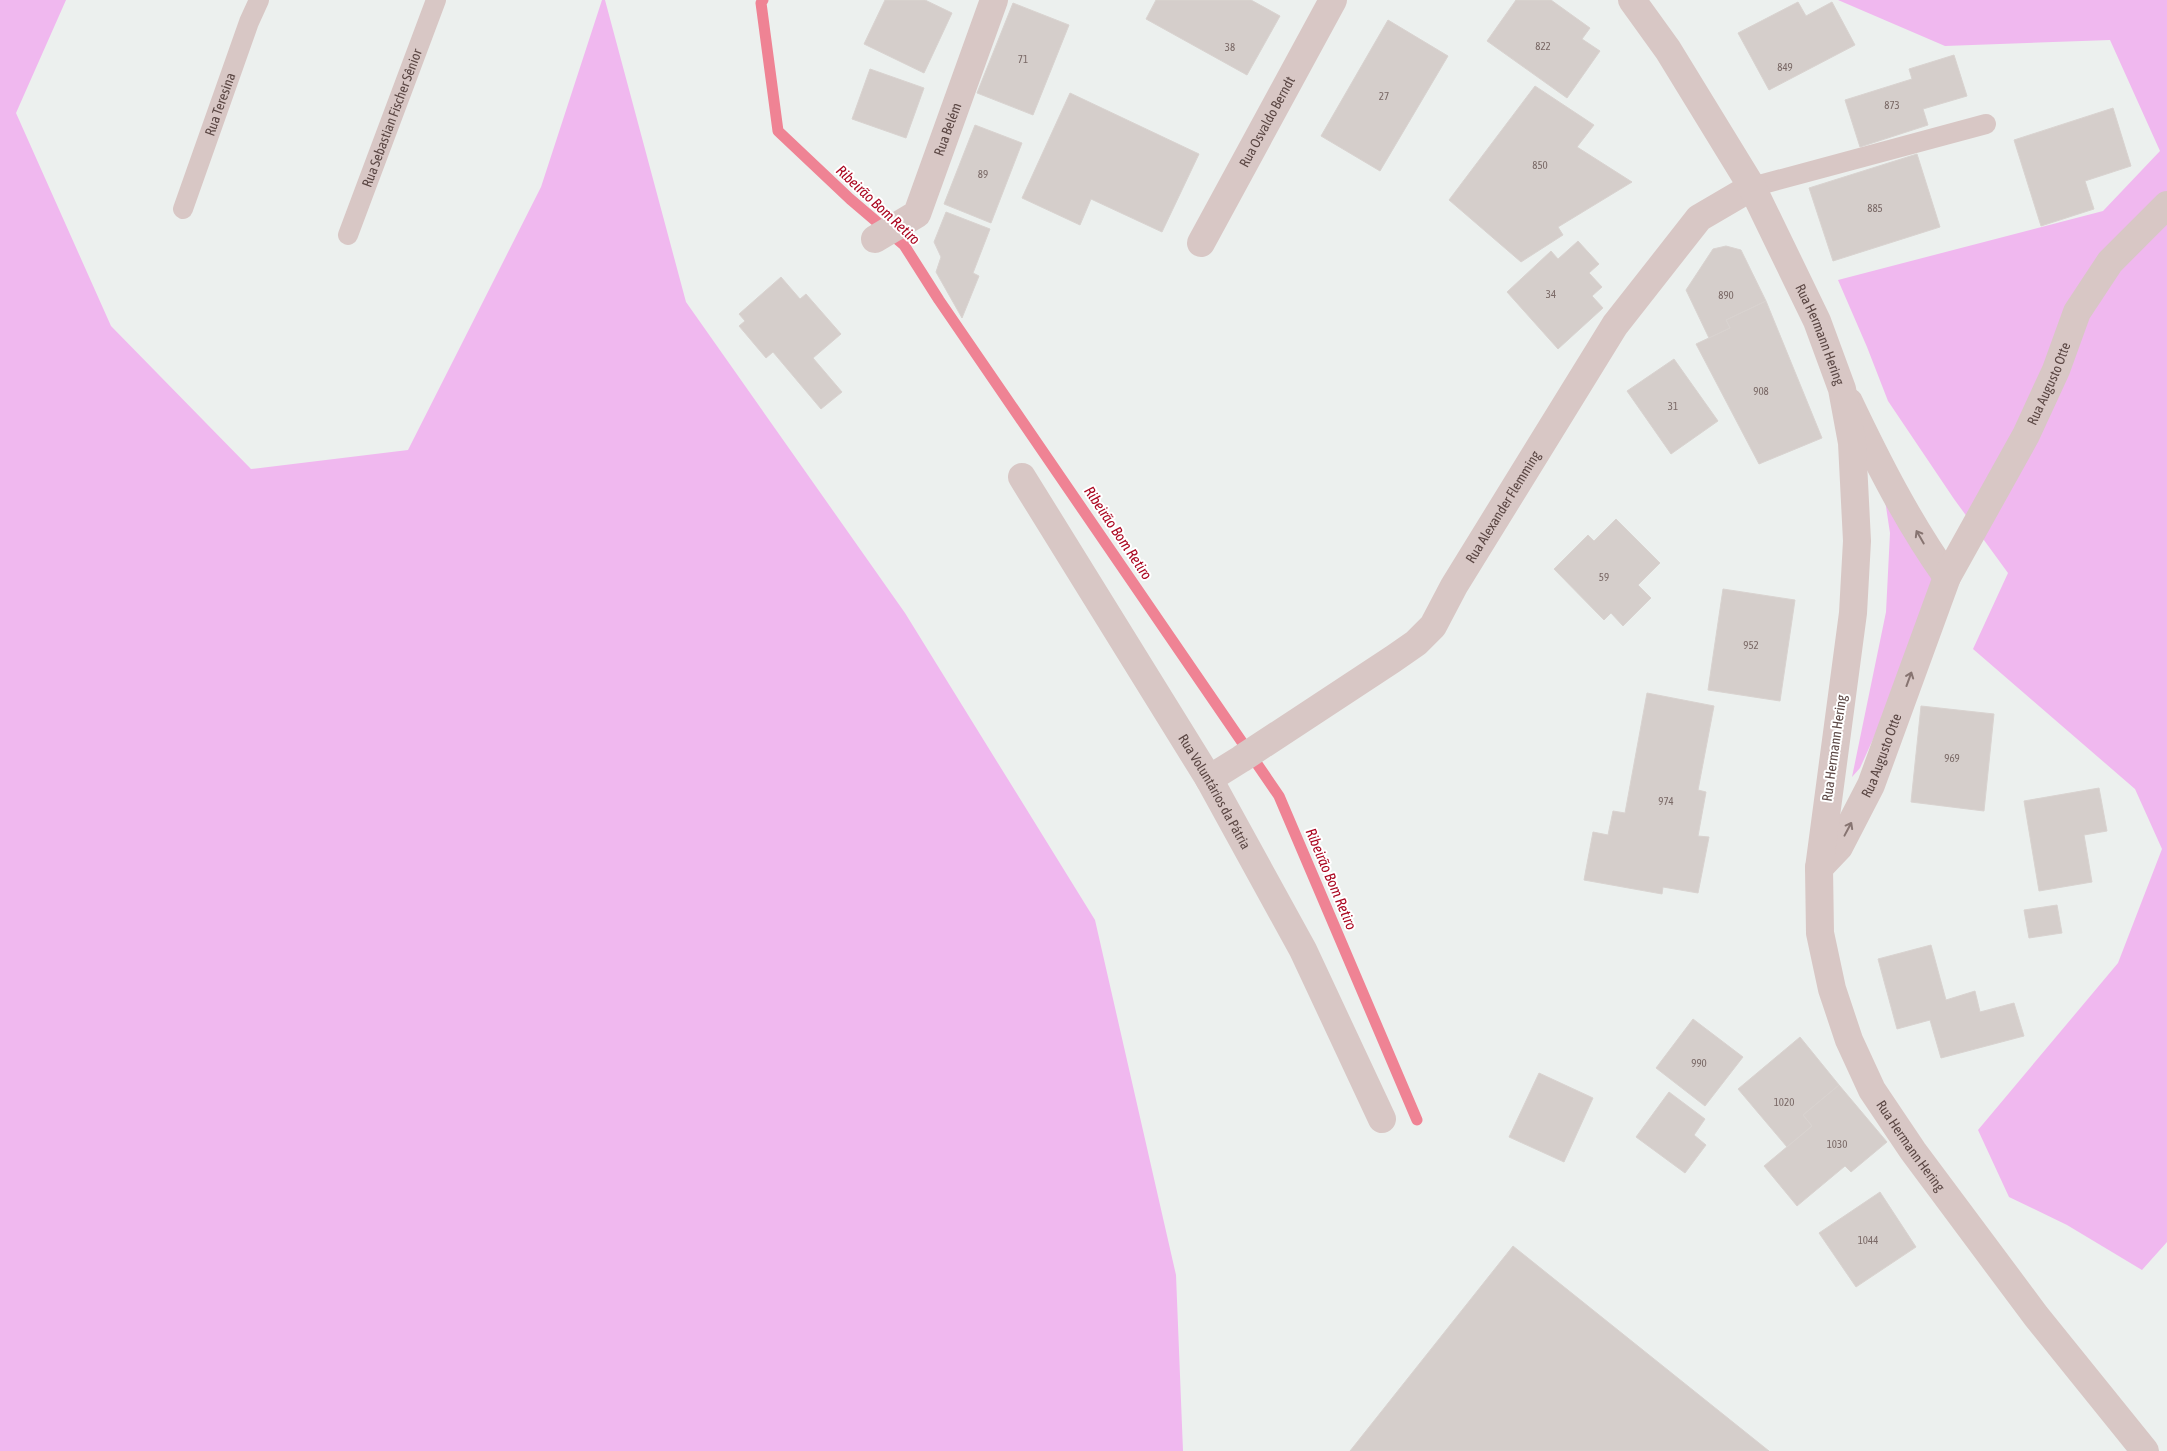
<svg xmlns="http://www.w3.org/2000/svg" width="2167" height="1451" font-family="'Asap Condensed',sans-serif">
  <rect width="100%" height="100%" fill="#ecf0ee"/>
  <path fill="#f0b8ef" d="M0,0H66L16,113L111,326L251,469L408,450L541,187L602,0H605L686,302L905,613L1095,920L1176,1275L1183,1451H0Z
    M1838,0H2167V1242L2142,1270L2067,1225L2009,1197L1978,1130L2118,963L2162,849L2135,789L1973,649L2008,573L1954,499L1888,401L1867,347L1838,280L2103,211L2160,151L2110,40L1945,46Z
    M1878,454L1937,572L1898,684L1860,768L1852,777L1886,612L1890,533Z"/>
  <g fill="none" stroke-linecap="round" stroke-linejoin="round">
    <path stroke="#ef8394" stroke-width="11" d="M763,0L761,3L778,131L850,199L904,245L939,300L1279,796L1417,1120"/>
  </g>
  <path fill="#d5cecb" stroke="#d9d3d0" d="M885,0H925L952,13L924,73L864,44Z
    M1156,0H1251L1280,16L1247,75L1146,19Z
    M1516,0H1551L1590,28L1582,39L1600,51L1567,98L1487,41Z
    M1798,2L1806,16L1832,2L1855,45L1769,90L1738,33Z
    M1013,3L1069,25L1033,115L977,93Z
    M1388,20L1448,56L1380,171L1321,136Z
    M1954,55L1967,96L1923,109L1928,125L1860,147L1845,100L1912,79L1909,69Z
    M870,69L924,88L906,138L852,119Z
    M1535,86L1594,125L1577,147L1632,182L1558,227L1563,235L1521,262L1449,200Z
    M1070,93L1199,154L1162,232L1091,199L1080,225L1022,198Z
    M2113,108L2131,166L2085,181L2094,209L2041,226L2014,140Z
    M975,125L1022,143L991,223L944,204Z
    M1917,154L1940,227L1833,261L1809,188Z
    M946,212L990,229L973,273L979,276L962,318L936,272L941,257L934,242Z
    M1578,241L1599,264L1589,273L1602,287L1592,296L1603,308L1558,349L1507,292L1551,251L1558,259Z
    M1726,246L1741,250L1766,301L1726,320L1730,328L1709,338L1686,290L1713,249Z
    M781,277L800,299L806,294L841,334L813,358L842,392L821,409L773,352L766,358L739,326L745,321L739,314Z
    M1766,301L1822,438L1759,464L1696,344L1730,328L1726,320Z
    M1674,359L1718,421L1671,454L1627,391Z
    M1616,519L1660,563L1638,585L1651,598L1623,626L1611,613L1604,620L1554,569L1588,535L1594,541Z
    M1723,589L1795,600L1780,701L1708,690Z
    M1647,693L1714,706L1698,790L1706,792L1698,836L1709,837L1698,893L1663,887L1662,894L1584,880L1593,832L1608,835L1613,811L1625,813Z
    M1921,706L1994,714L1984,811L1911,802Z
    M2099,788L2107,831L2084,835L2092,882L2039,891L2024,801Z
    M2057,905L2062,933L2029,938L2024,910Z
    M1931,945L1946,1000L1975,991L1980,1012L2014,1003L2024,1036L1941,1058L1930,1020L1897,1029L1878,959Z
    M1693,1019L1743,1057L1705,1106L1656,1068Z
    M1800,1037L1839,1085L1803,1115L1812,1126L1787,1147L1738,1089Z
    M1539,1073L1593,1098L1564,1162L1509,1137Z
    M1839,1085L1887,1142L1851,1172L1845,1166L1797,1206L1764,1166L1812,1126L1803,1115Z
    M1669,1092L1705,1119L1694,1135L1706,1145L1685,1173L1636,1137Z
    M1880,1192L1916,1247L1856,1287L1819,1233Z
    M1513,1246L1769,1451H1350Z"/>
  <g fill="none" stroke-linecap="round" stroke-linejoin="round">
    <g stroke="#d8c7c5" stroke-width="20">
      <path d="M1752,187L1986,124"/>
      <path id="s1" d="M183,209L249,22L259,0"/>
      <path id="s2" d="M348,235L436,0"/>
    </g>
    <g stroke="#d8c7c5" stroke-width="28">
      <path id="s3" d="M875,239L917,214L994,0"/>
      <path id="s4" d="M1201,243L1333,0"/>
      <path d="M1849,402C1878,463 1908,522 1947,577"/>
      <path id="s5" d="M1022,477L1209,779L1303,950L1382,1119"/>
      <path id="s6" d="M1209,779L1241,759L1393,659L1416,643L1433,626L1454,586L1615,325L1699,218L1752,187"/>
      <path id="s7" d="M1819,868L1839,847L1871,785L1947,577L2026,435L2056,370L2077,312L2110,262L2167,205"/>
    </g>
    <path stroke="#d8c7c5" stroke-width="28" id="s8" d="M1632,0L1668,50L1752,187L1817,321L1842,389L1852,443L1857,541L1853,613L1819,868L1820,933L1832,989L1849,1040L1872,1090L1913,1151L2036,1316L2145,1451"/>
  </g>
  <defs><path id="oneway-shaft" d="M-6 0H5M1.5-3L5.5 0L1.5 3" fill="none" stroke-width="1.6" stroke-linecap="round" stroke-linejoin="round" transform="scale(1.25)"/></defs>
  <g stroke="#877471">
    <use href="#oneway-shaft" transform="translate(1920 537) rotate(-120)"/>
    <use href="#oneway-shaft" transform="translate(1909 679) rotate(-70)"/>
    <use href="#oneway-shaft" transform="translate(1848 829) rotate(-62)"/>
  </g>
  <g text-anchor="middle" stroke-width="4" stroke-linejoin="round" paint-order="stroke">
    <g font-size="11" fill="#7a6966">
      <text x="1543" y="50">822</text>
      <text x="1230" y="51">38</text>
      <text x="1023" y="63">71</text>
      <text x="1785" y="71">849</text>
      <text x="1384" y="100">27</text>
      <text x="1892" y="109">873</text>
      <text x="1540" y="169">850</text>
      <text x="983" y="178">89</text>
      <text x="1875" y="212">885</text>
      <text x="1551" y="298">34</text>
      <text x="1726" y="299">890</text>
      <text x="1761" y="395">908</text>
      <text x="1673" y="410">31</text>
      <text x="1604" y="581">59</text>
      <text x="1751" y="649">952</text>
      <text x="1952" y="762">969</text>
      <text x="1666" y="805">974</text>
      <text x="1699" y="1067">990</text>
      <text x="1784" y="1106">1020</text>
      <text x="1837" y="1148">1030</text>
      <text x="1868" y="1244">1044</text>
    </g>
    <g font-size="14" fill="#5b4744" stroke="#fff">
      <text dy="5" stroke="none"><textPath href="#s1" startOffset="111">Rua Teresina</textPath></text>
      <text dy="5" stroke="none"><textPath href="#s2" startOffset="125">Rua Sebastian Fischer Sênior</textPath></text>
      <text dy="5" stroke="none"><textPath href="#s4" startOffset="138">Rua Osvaldo Berndt</textPath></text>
      <text dy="5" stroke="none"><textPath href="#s3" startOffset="139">Rua Belém</textPath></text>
      <text dy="5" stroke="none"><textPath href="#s8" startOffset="385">Rua Hermann Hering</textPath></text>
      <text dy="5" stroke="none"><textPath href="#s7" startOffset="539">Rua Augusto Otte</textPath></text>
      <text dy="5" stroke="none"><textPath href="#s6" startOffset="410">Rua Alexander Flemming</textPath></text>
      <text transform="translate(1834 748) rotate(-82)" y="5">Rua Hermann Hering</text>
      <text dy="5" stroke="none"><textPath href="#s7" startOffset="130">Rua Augusto Otte</textPath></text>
      <text dy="5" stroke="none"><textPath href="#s5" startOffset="369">Rua Voluntários da Pátria</textPath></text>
      <text dy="5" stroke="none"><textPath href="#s8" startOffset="1225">Rua Hermann Hering</textPath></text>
    </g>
    <g font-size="15" font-style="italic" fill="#ab0721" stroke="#fff">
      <text transform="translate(878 205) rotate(43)" y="5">Ribeirão Bom Retiro</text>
      <text transform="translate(1118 533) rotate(56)" y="5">Ribeirão Bom Retiro</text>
      <text transform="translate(1331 879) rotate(67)" y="5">Ribeirão Bom Retiro</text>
    </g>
  </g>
</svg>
